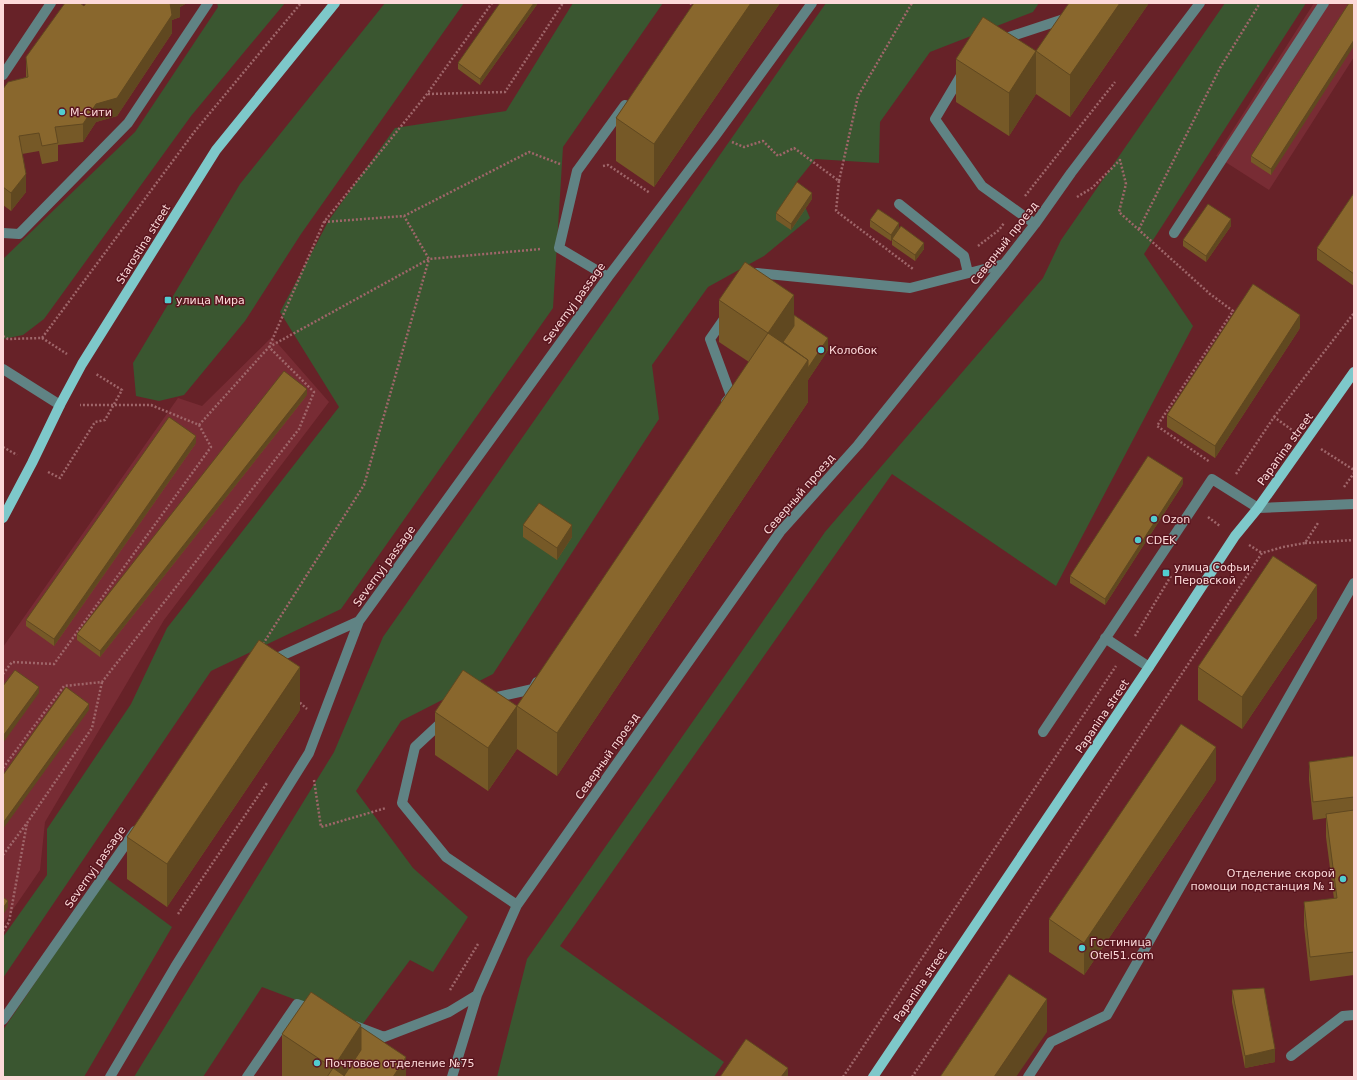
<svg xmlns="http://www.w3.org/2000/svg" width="1357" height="1080" font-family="'DejaVu Sans',sans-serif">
  <rect width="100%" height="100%" fill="#672228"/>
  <path fill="#782c34" d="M1314,3H1354V57L1269,190L1216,156Z
    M272,337L329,402L164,620L45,822L40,870L3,924V647L178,398L202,406Z"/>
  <path fill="#3a5630" d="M217,3H285L191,116L44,319L23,335L3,339V259L135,132L218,7Z
    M385,3H464L301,234L245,321L184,395L159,401L136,396L133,363L240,184Z
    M573,3H663L563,147L553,308L341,609L211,671L3,978V937L47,875V829L131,704L167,628L339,407L280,312L329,220L395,128L506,111Z
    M826,3H1039L1033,12L930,52L880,122L879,163L815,159L795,184L810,218L764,256L708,287L652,365L659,419L493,674L401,721L356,791L413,868L468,917L433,972L410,960L362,1025L262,987L203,1077H134L334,752L383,637Z
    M1225,3H1306L1144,254L1193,326L1056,586L892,474L560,946L724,1062L714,1077H497L527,959L825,532L1043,278L1061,240Z
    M106,878L172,927L84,1077H3V1030Z"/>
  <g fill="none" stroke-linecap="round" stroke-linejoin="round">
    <path stroke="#9f666a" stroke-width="2.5" stroke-dasharray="2 2" stroke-linecap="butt" d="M690,3L696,7
      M428,94L505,92L563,3
      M732,142L744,147L763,141L778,156L794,148L839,181L836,211L913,269
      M603,166L608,165L650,193
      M839,181L858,96L912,3
      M1025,196L1115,82
      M1077,197L1092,188L1120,160L1126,184L1119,212L1210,294L1233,311L1157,426L1210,462
      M324,222L404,216L529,152L560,164
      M1139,229L1220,68L1260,3
      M978,246L999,230L1004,223
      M3,336L8,339L42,338L195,131L301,3
      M42,338L67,354
      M269,347L429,259L541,249
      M1274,417L1354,313
      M199,425L269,347L324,222L427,94L492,3
      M3,447L17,455
      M1321,449L1354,470
      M48,472L60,478L95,422L105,420L122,390L96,374
      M1236,474L1274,417L1292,430
      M1344,487L1354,473
      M1208,517L1220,526
      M1305,543L1354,540
      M1249,545L1262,553
      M1135,636L1171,576
      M263,644L364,485L429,259L404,216
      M3,674L12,662L54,664L211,447L199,425L151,405H80
      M297,700L307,709
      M3,768L64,686L102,682L299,429L314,392L269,347
      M314,780L321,827L386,808
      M3,855L27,823L92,728L102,682
      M178,914L267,783
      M3,931L9,922L27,823
      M450,990L478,944
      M843,1077L1116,666
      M912,1077L1009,934L1262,553L1283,547L1305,543L1318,523"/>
    <path stroke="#608384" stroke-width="10" d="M1000,40L1070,17L1079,3
      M963,72L935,119L982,186L1035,224
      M3,75L51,3
      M899,204L964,256L968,273
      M3,233L19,234L128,123L208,3
      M1174,233L1324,3
      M608,277L559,248L577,171L625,105
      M753,279L757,273L910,288L1004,264
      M726,316L710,339L731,396L726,402
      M3,369L60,405
      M1105,638L1149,667
      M270,661L359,621L608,277L716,135L812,3
      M488,699L533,689L537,682
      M444,720L415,747L402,803L446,857L517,905
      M1043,732L1212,479L1258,508L1354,504
      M3,1020L135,831
      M355,1026L384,1037L449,1012L477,995
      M1291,1056L1343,1016L1354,1015
      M110,1077L175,967L309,753L359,621
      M247,1077L297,1004L314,1010
      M452,1077L477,995L517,905L780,532L858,445L1004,264L1035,224L1071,173L1200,3
      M1028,1077L1051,1042L1107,1015L1354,583"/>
    <path stroke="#7ec8ca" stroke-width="10" d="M3,518L32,463L60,405L82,364L216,150L335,3
      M873,1077L1149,667L1235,536L1258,508L1354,372"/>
  </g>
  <path fill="#765927" d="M84,3H187L180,7V17L172,20V33L117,116L96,122L83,142L58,145V161L42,164L39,151L22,154L26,192L11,211L3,205V89L26,77V57L84,6L86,4Z
    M500,3H538L480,85L458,69V63Z
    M694,3H780L654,187L616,161V118Z
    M1149,3L1070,117L1036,94L1009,136L956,102V59L1036,51Z
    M1349,3L1271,175L1251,162V156Z
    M1354,193V286L1317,260V248Z
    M812,199L791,230L776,220V213Z
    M870,220L899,229L924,249L915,261L892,245V239L891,241L870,227Z
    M1231,226L1206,262L1183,246V240Z
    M719,300L794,315L828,350L808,380V402L557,776L517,749V706L749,362L719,342Z
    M1300,328L1215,458L1167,427V415Z
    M307,395L100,657L77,640V634Z
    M196,443L54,646L26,626V620Z
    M1183,484L1105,605L1070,583V576Z
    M523,525L572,537L557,560L523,537Z
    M1317,618L1242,729L1198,700V667Z
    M300,710L167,907L127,879V837Z
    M435,712L517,749L488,791L435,755Z
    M1354,756V975L1310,981L1304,926V902L1334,899L1326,837V818L1313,820L1309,780V762Z
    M1216,780L1084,975L1049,952V919Z
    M1232,990L1275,1062L1245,1068L1232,1002Z
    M361,1027L406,1075L405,1077H282V1034Z"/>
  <path fill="#604820" d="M170,3H187L180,7V17L172,20V33L117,116L96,122L83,142V124L96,104Z
    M534,3H538L480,85V79Z
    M751,3H780L654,187V144Z
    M1120,3H1149L1070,117V75Z
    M1354,40V46L1271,175V169Z
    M1036,51V94L1009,136V93Z
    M26,174V192L11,211V193Z
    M812,193V199L791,230V224Z
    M1231,219V226L1206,262V256Z
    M899,223V229L891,241V235Z
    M924,243V249L915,261V255Z
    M794,295V338L774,367L768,333Z
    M1300,315V328L1215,458V446Z
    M828,338V350L808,380V402L557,776V733L808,360Z
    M307,389V395L100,657V651Z
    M196,436V443L54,646V639Z
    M1183,478V484L1105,605V599Z
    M572,525V537L557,560V548Z
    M1317,585V618L1242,729V697Z
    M300,667V710L167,907V864Z
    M39,687V693L3,743V736Z
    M89,704V710L3,829V823Z
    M517,706V749L488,791V748Z
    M1216,747V780L1084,975V943Z
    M8,901V907L3,915V908Z
    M1047,999V1032L1016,1077H994Z
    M361,1025V1068L356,1077H333V1068Z
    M1275,1049V1062L1245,1068V1056Z
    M406,1057V1075L405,1077H393Z
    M788,1068V1077H781Z"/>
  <path fill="#89672d" stroke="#604820" d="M65,3H80L84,6L86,3H170L172,15L117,98L96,104L83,124L55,127L58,143L42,146L39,133L19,136L26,174L11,193L3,187V89L8,82L28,77L26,57Z
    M500,3H534L480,79L458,63Z
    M694,3H751L654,144L616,118Z
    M1069,3H1120L1070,75L1036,51L1009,93L956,59L983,17L1036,51Z
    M1349,3H1354V40L1271,169L1251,156Z
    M797,182L812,193L791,224L776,213Z
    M1354,193V274L1317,248Z
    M1208,204L1231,219L1206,256L1183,240Z
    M878,209L899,223L891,235L870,220Z
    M901,226L924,243L915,255L892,239Z
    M745,262L794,295L768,333L808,360L557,733L517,706L768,333L719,300Z
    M1253,284L1300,315L1215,446L1167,415Z
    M794,315L828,338L808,368V360L783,342L794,326Z
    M284,371L307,389L100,651L77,634Z
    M169,417L196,436L54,639L26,620Z
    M1148,456L1183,478L1105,599L1070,576Z
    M539,503L572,525L557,548L523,525Z
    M1273,556L1317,585L1242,697L1198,667Z
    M259,640L300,667L167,864L127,837Z
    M15,670L39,687L3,736V686Z
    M463,670L517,706L488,748L435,712Z
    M66,687L89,704L3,823V775Z
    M1181,724L1216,747L1084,943L1049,919Z
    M1354,756V797L1313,802L1309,762Z
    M1354,810V952L1310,957L1304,902L1337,898L1326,814Z
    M3,897L8,901L3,908Z
    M1009,974L1047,999L994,1077H940Z
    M1264,988L1275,1049L1245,1056L1232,990Z
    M311,992L361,1025L333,1068L282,1034Z
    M361,1027L406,1057L393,1077H346L344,1076L361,1050Z
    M746,1039L788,1068L781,1077H720Z
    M333,1068L346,1077H327Z"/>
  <g fill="#52ccd0" stroke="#5a161f" stroke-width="1.5">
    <circle cx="62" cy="112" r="4"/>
    <rect x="164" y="296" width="8" height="8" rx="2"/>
    <circle cx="821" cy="350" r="4"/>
    <circle cx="1154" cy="519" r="4"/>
    <circle cx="1138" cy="540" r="4"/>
    <rect x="1162" y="569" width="8" height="8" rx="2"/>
    <circle cx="1343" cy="879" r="4"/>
    <circle cx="1082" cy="948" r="4"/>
    <circle cx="317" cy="1063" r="4"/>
  </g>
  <g text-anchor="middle" stroke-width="3" stroke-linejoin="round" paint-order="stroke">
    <g font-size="11" fill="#fcd9d9" stroke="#5a161f" text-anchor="start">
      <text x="70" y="116">М-Сити</text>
      <text x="176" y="304">улица Мира</text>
      <text x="829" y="354">Колобок</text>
      <text x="1162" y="523">Ozon</text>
      <text x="1146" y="544">CDEK</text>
      <text x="1174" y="571">улица Софьи<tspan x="1174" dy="13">Перовской</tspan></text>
      <text x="1335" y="877" text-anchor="end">Отделение скорой<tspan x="1335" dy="13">помощи подстанция № 1</tspan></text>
      <text x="1090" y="946">Гостиница<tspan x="1090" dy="13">Otel51.com</tspan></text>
      <text x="325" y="1067">Почтовое отделение №75</text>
    </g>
    <g font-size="11" fill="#fcd9d9" stroke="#5a161f">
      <text transform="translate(1004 243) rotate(-52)" y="4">Северный проезд</text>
      <text transform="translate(143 244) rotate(-58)" y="4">Starostina street</text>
      <text transform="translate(574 303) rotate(-54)" y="4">Severnyj passage</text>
      <text transform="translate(1285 449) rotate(-54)" y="4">Papanina street</text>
      <text transform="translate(799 494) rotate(-49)" y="4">Северный проезд</text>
      <text transform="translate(384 566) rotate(-54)" y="4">Severnyj passage</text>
      <text transform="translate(1102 716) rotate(-56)" y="4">Papanina street</text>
      <text transform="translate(607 756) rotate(-55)" y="4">Северный проезд</text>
      <text transform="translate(95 867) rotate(-55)" y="4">Severnyj passage</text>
      <text transform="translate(920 985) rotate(-56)" y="4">Papanina street</text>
    </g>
  </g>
  <rect width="1357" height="1080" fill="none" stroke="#fcd9d9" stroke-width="8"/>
</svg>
